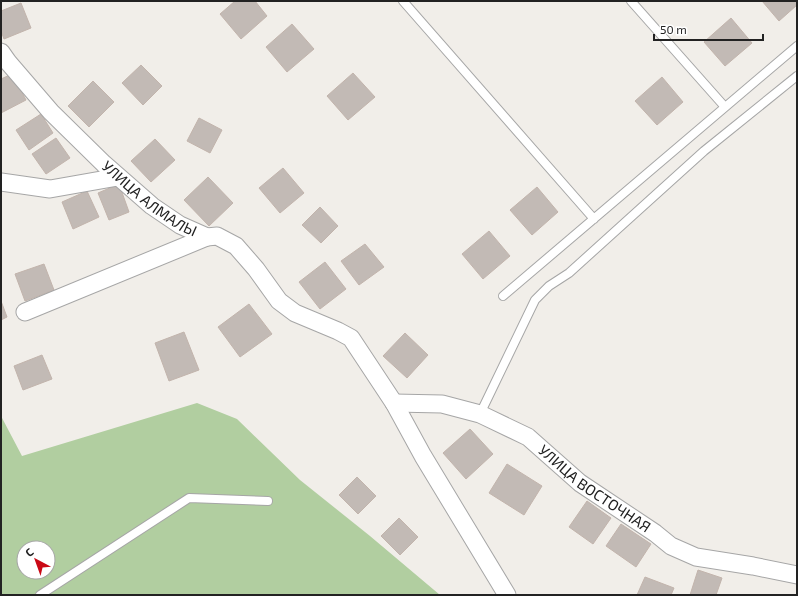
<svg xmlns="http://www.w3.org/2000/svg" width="798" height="596" font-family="'Exo 2',sans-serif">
  <rect width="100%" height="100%" fill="#f1eee9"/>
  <path fill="#b1cea0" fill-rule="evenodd" d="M197,403L237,419L300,480L370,536L440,595H1V416L22,456ZM24,548H48V572H24Z"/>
  <path fill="#c2bab5" stroke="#c2b4ac" d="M235,1H255L267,16L241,39L220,14Z
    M762,1H797V5L779,21Z
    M21,3L31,28L4,39L1,31V11Z
    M731,18L752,43L725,66L704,42Z
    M292,24L314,49L287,72L266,47Z
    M141,65L162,86L143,105L122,83Z
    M353,73L375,97L348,120L327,96Z
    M12,74L26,100L1,113V79Z
    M662,77L683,102L657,125L635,101Z
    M93,81L114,102L89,127L68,106Z
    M41,114L53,133L29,150L16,130Z
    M199,118L222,130L210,153L187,141Z
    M56,138L70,158L46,174L32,154Z
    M155,139L175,160L151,182L131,161Z
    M283,168L304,193L280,213L259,188Z
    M208,177L233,203L209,226L184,200Z
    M119,184L129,212L109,220L98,193Z
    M537,187L558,212L532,235L510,210Z
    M87,191L99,217L73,229L62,202Z
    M320,207L338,226L321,243L302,225Z
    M489,231L510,256L483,279L462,254Z
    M365,244L384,267L359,285L341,261Z
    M325,262L346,289L320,309L299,282Z
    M44,264L54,290L25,301L15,274Z
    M1,301L7,317L1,320Z
    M249,304L272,334L240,357L218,327Z
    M184,332L199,370L169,381L155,343Z
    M405,333L428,355L407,378L383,356Z
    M42,355L52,379L23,390L14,366Z
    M470,429L493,454L466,479L443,453Z
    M507,464L542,486L524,515L489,493Z
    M357,477L376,496L358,514L339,495Z
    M587,501L611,518L593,544L569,527Z
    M399,518L418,537L400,555L381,536Z
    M621,524L651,544L636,567L606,546Z
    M698,570L722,578L716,595H690Z
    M645,577L674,588L671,595H637Z"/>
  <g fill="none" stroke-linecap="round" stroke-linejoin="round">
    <g stroke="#a6a6a6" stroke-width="10">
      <path id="lane" d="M403,1L594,219
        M631,1L725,107
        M503,296L797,46
        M480,414L535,300L549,286L569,273L704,151L797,76
        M40,595L189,498L268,501"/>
    </g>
    <g stroke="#a6a6a6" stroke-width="19">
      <g id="street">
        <path id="s1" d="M1,52L8,62L51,112L104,164L152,206L180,225L207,237L217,236L236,246L256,269L279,301L295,313L338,331L351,338L394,403L423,456L507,595"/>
        <path d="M1,182L50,189L118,177"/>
        <path d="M25,312L207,237"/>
        <path id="s2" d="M394,403L442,404L480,414L528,437L580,483L655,533L671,546L696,557L753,566L797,575"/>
      </g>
    </g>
    <use href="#lane" stroke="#fff" stroke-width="8"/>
    <use href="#street" stroke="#fff" stroke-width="17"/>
  </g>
  <g text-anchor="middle" stroke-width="3" stroke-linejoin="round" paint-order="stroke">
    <g font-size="15" fill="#222" stroke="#fff">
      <text dy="5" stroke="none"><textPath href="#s1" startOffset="210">УЛИЦА АЛМАЛЫ</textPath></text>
      <text dy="5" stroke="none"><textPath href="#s2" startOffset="225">УЛИЦА ВОСТОЧНАЯ</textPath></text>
    </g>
  </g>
  <rect width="798" height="596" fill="none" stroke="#222222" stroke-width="4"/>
  <g transform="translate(36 560) rotate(319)"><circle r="19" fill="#ffffff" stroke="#a7a7a7"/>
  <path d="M0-3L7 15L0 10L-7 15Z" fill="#ca0916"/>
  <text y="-6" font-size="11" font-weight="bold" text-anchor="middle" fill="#222222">С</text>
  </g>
  <path d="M654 34v6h109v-6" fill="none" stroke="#222222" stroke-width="2"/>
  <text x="660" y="34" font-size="12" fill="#222222" stroke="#ffffff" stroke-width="3" paint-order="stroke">50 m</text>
</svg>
